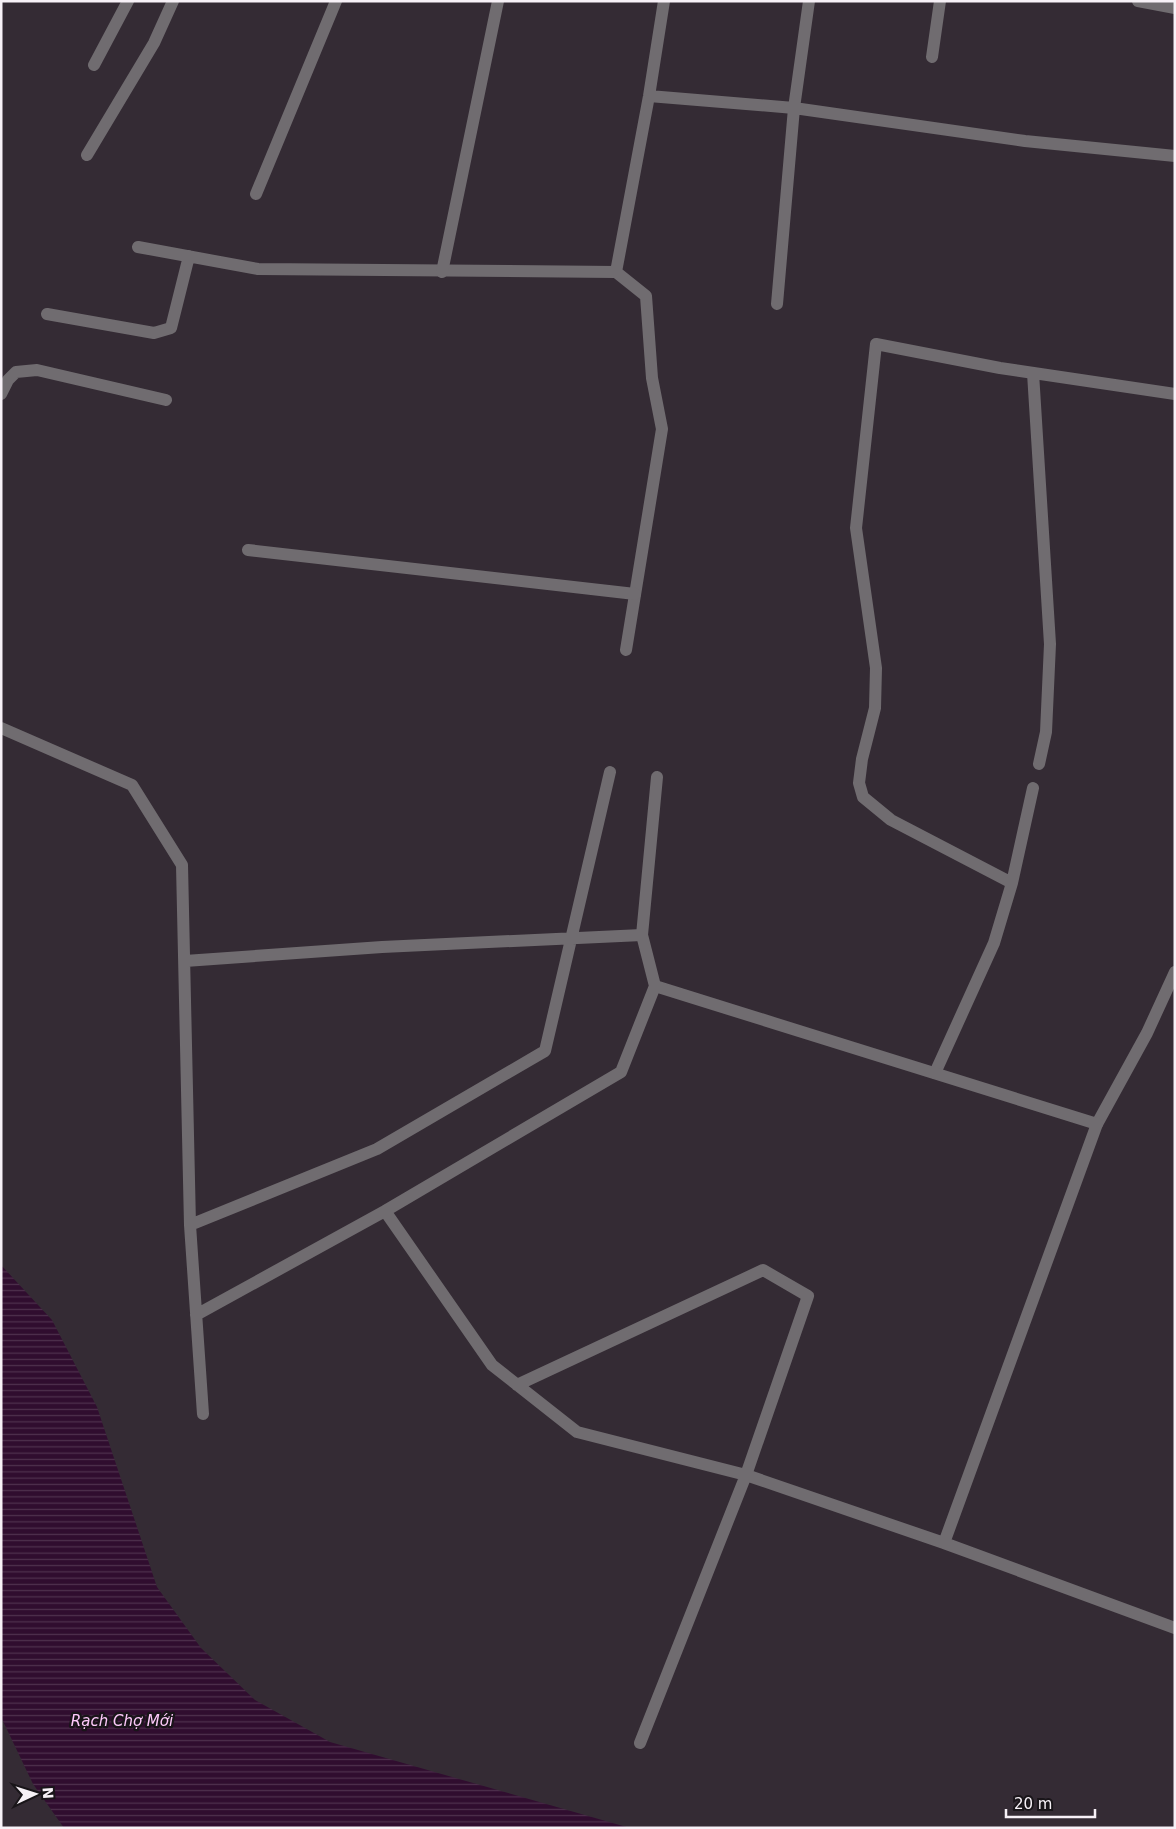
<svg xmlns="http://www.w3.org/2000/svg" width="1176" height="1829" font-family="'DejaVu Sans',sans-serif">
  <defs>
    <pattern id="water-rules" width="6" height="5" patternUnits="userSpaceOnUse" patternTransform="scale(1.25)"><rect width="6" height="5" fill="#300d2f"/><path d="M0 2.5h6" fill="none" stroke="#4f314e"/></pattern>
  </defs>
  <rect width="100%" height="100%" fill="#342b34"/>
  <path fill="url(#water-rules)" d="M1,1265L52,1320L97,1407L157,1587L201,1648L255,1700L330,1742L630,1828H64L33,1784L1,1717Z"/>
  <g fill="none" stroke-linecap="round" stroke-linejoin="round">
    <path stroke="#706c70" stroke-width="12" d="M1138,1L1175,8
      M932,57L940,1
      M649,96L794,108L1025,141L1175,156
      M256,194L336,1
      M138,247L258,269L616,272L649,96L664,1
      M616,272L646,296L652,378L662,429L626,650
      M777,304L794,108L809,1
      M47,314L154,333L171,328L189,256
      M1033,373L1050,644L1046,732L1039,764
      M1012,883L891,820L863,797L859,783L862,759L875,708L876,668L856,528L876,344L1000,368L1175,394
      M935,1073L994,943L1012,883L1033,788
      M1097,1124L1147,1033L1175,972"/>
    <path stroke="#706c70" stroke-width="12" d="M94,65L128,1
      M87,155L154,43L173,1
      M442,272L498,1
      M1,394L8,380L16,372L37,370L166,400
      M248,550L635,594
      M1,728L132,785L182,865L190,1225L203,1414
      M185,961L382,947L642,935
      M655,986L1097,1124L944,1543L1175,1628
      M385,1211L492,1365L577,1432L746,1475L944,1543
      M190,1225L377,1149L545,1051L610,772
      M196,1315L385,1211L621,1072L655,986L642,935L657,777
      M517,1385L763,1270L808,1296L746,1475L640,1743"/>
  </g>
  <g text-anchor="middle" stroke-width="4.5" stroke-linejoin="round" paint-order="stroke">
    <g font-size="15" font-style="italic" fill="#fdc9fa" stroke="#191519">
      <text x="122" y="1726">Rạch Chợ Mới</text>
    </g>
  </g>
  <rect width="1176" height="1829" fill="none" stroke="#f7f1f7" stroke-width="5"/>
  <g transform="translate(35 1794) rotate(86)" stroke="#191519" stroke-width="4" paint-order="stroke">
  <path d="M0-4L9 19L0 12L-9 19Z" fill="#f7f1f7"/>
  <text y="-8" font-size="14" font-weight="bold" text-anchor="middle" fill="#f7f1f7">N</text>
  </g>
  <path d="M1006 1809v8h89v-8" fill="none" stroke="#f7f1f7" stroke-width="2.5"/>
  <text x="1014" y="1809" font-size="15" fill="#f7f1f7" stroke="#191519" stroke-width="4" paint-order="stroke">20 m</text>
</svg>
